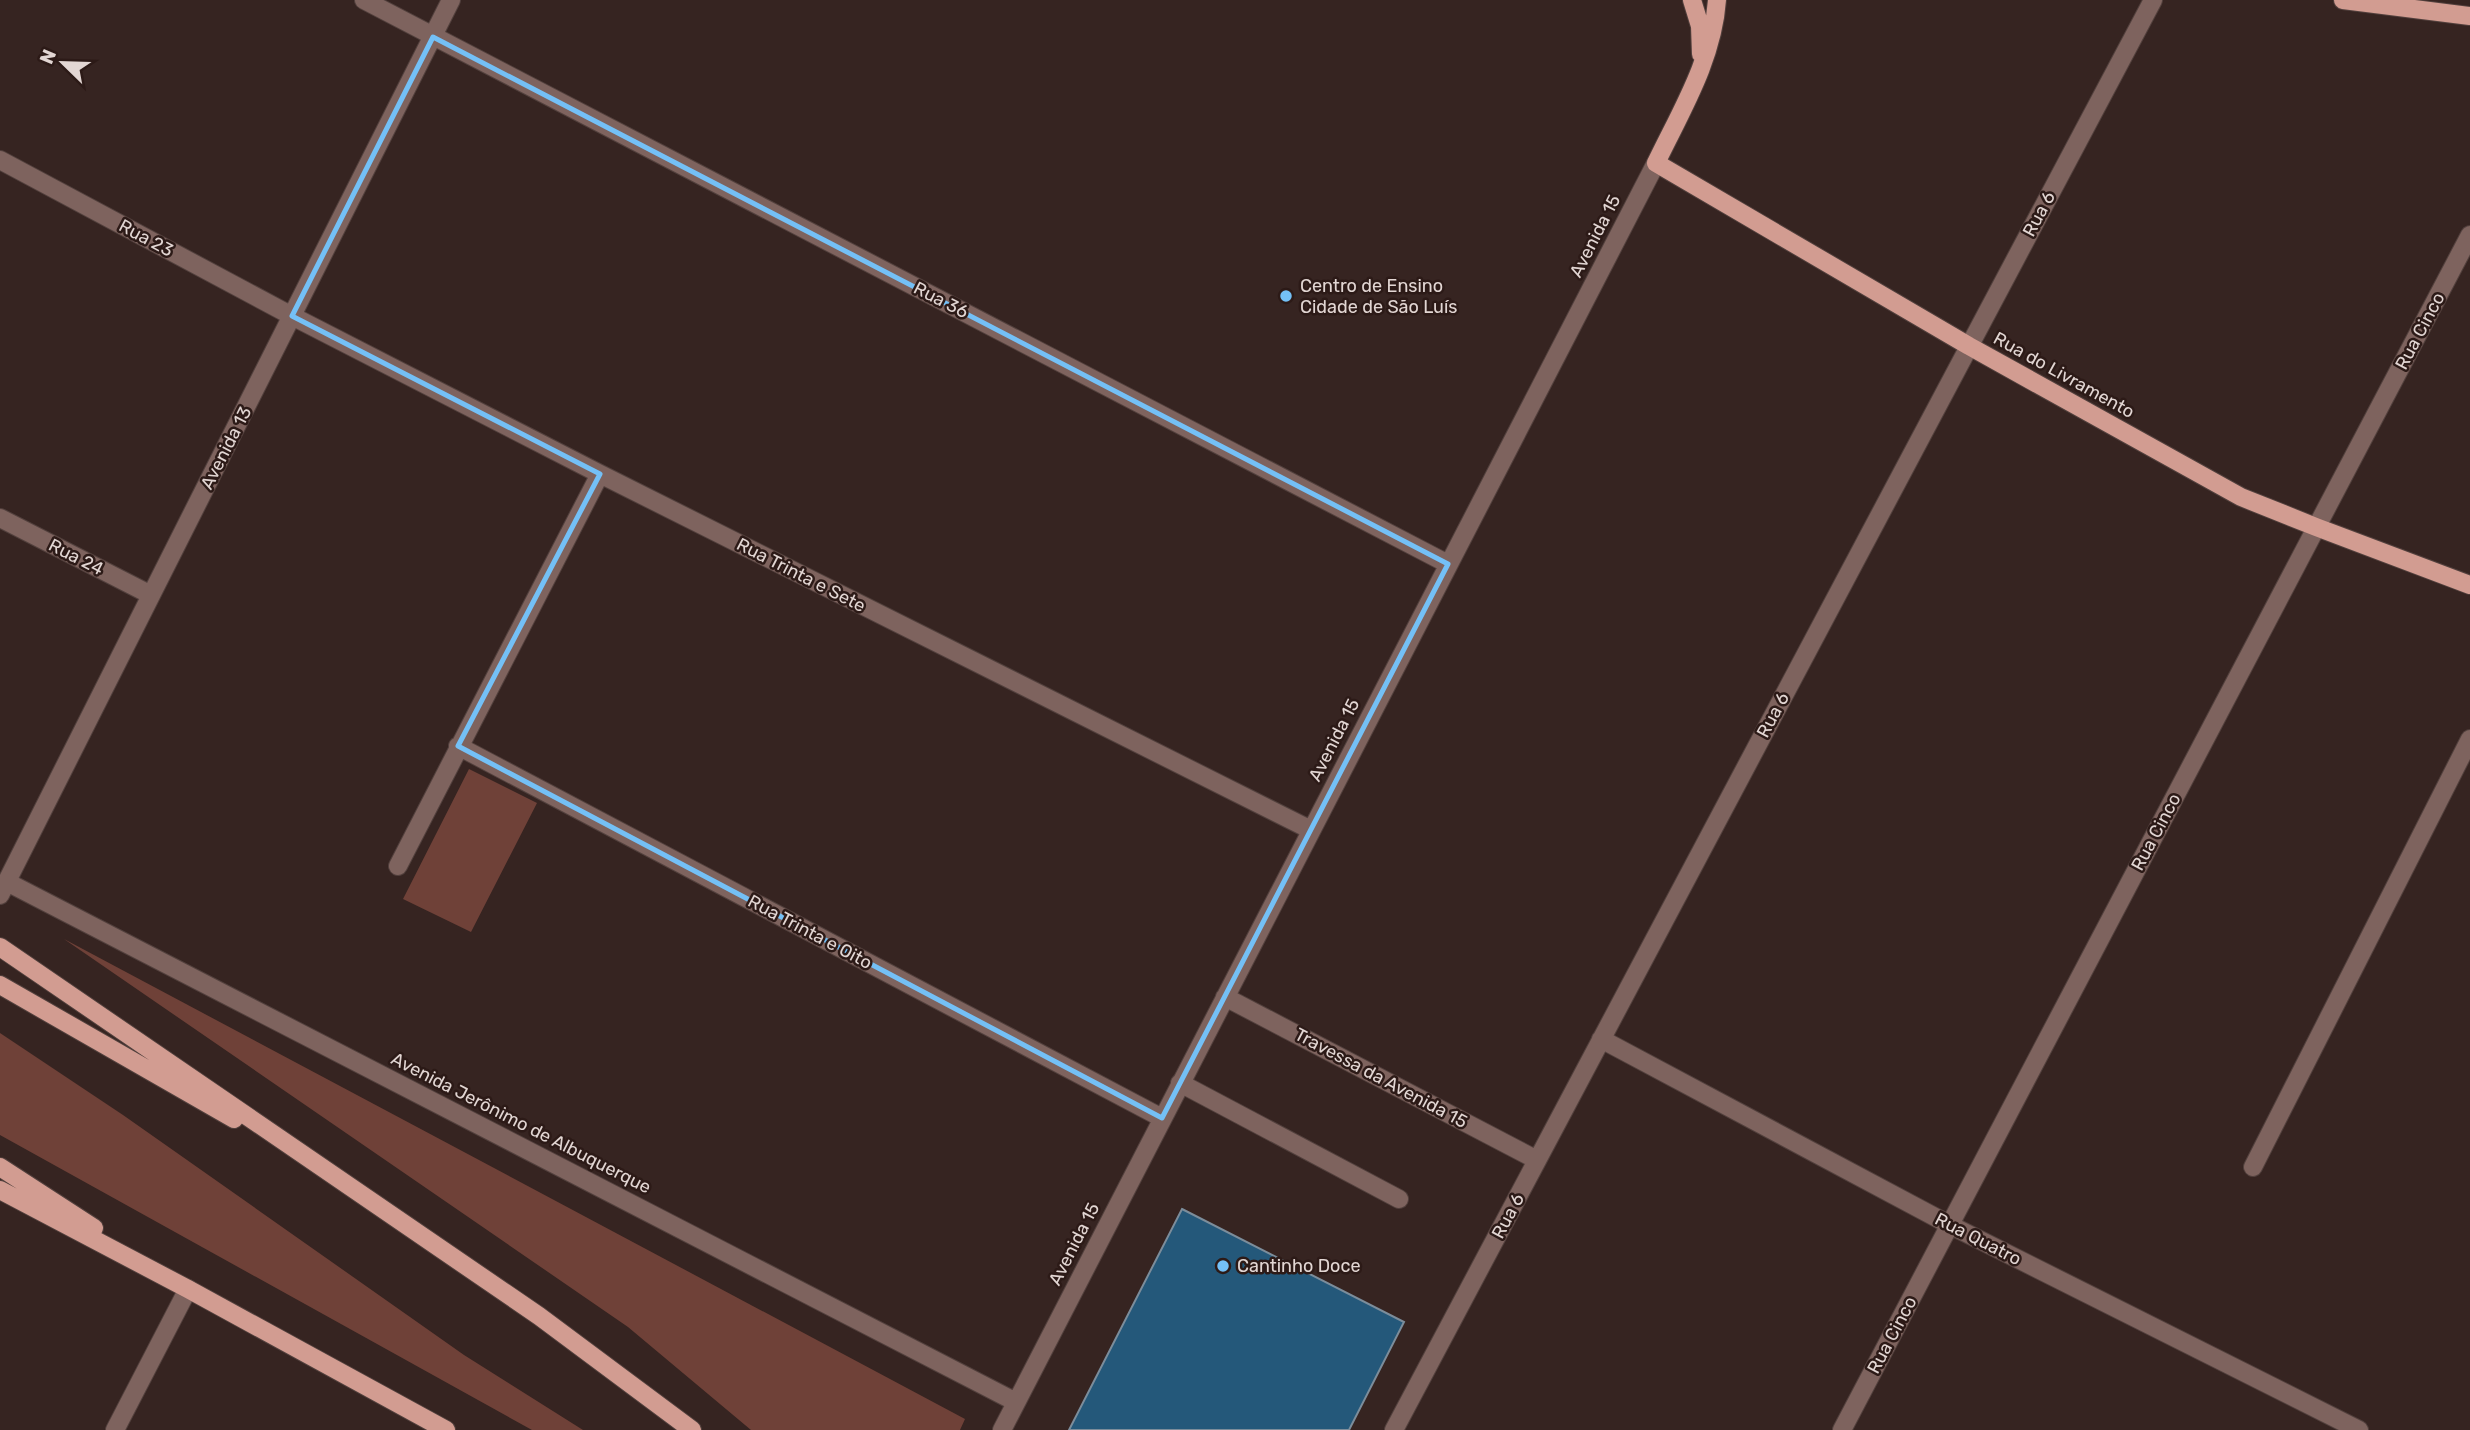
<svg xmlns="http://www.w3.org/2000/svg" width="2470" height="1430" font-family="Rubik,sans-serif">
  <rect width="100%" height="100%" fill="#362421"/>
  <path fill="#6f4138" d="M469,769L537,803L471,932L403,899Z
    M64,939L965,1419L960,1430H751L628,1327Z
    M0,1033L123,1115L464,1355L583,1430H532L0,1135Z"/>
  <path fill="#24587a" stroke="#7c8d9b" stroke-width="2" d="M1182,1209L1404,1322L1349,1430H1069Z"/>
  <g fill="none" stroke-linecap="round" stroke-linejoin="round">
    <g stroke="#52403d" stroke-width="20">
      <path id="minor" d="M364,0L1448,564
        M0,160L292,316L600,474L1311,830
        M0,518L151,595
        M458,746L1162,1118
        M398,866L600,474
        M7,882L1016,1402
        M0,895L451,0
        M1225,997L1537,1160
        M1601,1039L1950,1225L2359,1430
        M1180,1083L1399,1199
        M2253,1167L2470,739
        M115,1430L188,1289
        M1002,1430L1656,163
        M1394,1430L2153,0
        M1842,1430L2470,235"/>
    </g>
    <g stroke="#52403d" stroke-width="20">
      <path id="major" d="M1692,0L1700,26L1701,54
        M1717,0C1713,59 1681,111 1656,163L1969,346L2241,497L2316,527L2470,585
        M2343,0L2470,16
        M0,947L539,1316L692,1430
        M0,985L234,1119
        M0,1167L94,1228
        M0,1190L188,1289L446,1430"/>
    </g>
    <use href="#minor" stroke="#7e635e" stroke-width="18"/>
    <use href="#major" stroke="#d29c91" stroke-width="18"/>
  </g>
  <path fill="none" stroke="#74c0f6" stroke-width="5" stroke-linejoin="round" d="M433,37L1448,564L1162,1118L458,746L600,474L292,316Z"/>
  <g fill="#74c0f6" stroke="#2c1a17" stroke-width="2.5">
    <circle cx="1286" cy="296" r="7"/>
    <circle cx="1223" cy="1266" r="7"/>
  </g>
  <g text-anchor="middle" stroke-width="5" stroke-linejoin="round" paint-order="stroke">
    <g font-size="18" fill="#e2d6d3" stroke="#2c1a17">
      <text transform="translate(2039 214) rotate(-62)" y="6">Rua 6</text>
      <text transform="translate(1595 236) rotate(-63)" y="6">Avenida 15</text>
      <text transform="translate(146 238) rotate(28)" y="6">Rua 23</text>
      <text transform="translate(941 300) rotate(27)" y="6">Rua 36</text>
      <text transform="translate(2420 331) rotate(-62)" y="6">Rua Cinco</text>
      <text transform="translate(2064 375) rotate(29)" y="6">Rua do Livramento</text>
      <text transform="translate(226 448) rotate(-63)" y="6">Avenida 13</text>
      <text transform="translate(76 557) rotate(27)" y="6">Rua 24</text>
      <text transform="translate(801 575) rotate(27)" y="6">Rua Trinta e Sete</text>
      <text transform="translate(1773 715) rotate(-62)" y="6">Rua 6</text>
      <text transform="translate(1334 740) rotate(-63)" y="6">Avenida 15</text>
      <text transform="translate(2156 832) rotate(-62)" y="6">Rua Cinco</text>
      <text transform="translate(810 932) rotate(28)" y="6">Rua Trinta e Oito</text>
      <text transform="translate(1381 1078) rotate(28)" y="6">Travessa da Avenida 15</text>
      <text transform="translate(521 1123) rotate(27)" y="6">Avenida Jerônimo de Albuquerque</text>
      <text transform="translate(1508 1216) rotate(-62)" y="6">Rua 6</text>
      <text transform="translate(1978 1239) rotate(27)" y="6">Rua Quatro</text>
      <text transform="translate(1074 1244) rotate(-63)" y="6">Avenida 15</text>
      <text transform="translate(1892 1335) rotate(-62)" y="6">Rua Cinco</text>
    </g>
    <g font-size="18" fill="#e2d6d3" stroke="#2c1a17" text-anchor="start">
      <text x="1300" y="292">Centro de Ensino<tspan x="1300" dy="21">Cidade de São Luís</tspan></text>
      <text x="1237" y="1272">Cantinho Doce</text>
    </g>
  </g>
  <g transform="translate(63 63) rotate(293)" stroke="#2c1a17" stroke-width="5" paint-order="stroke">
  <path d="M0-5L12 26L0 18L-12 26Z" fill="#e2d6d3"/>
  <text y="-10" font-size="19" font-weight="bold" text-anchor="middle" fill="#e2d6d3">N</text>
  </g>
</svg>
